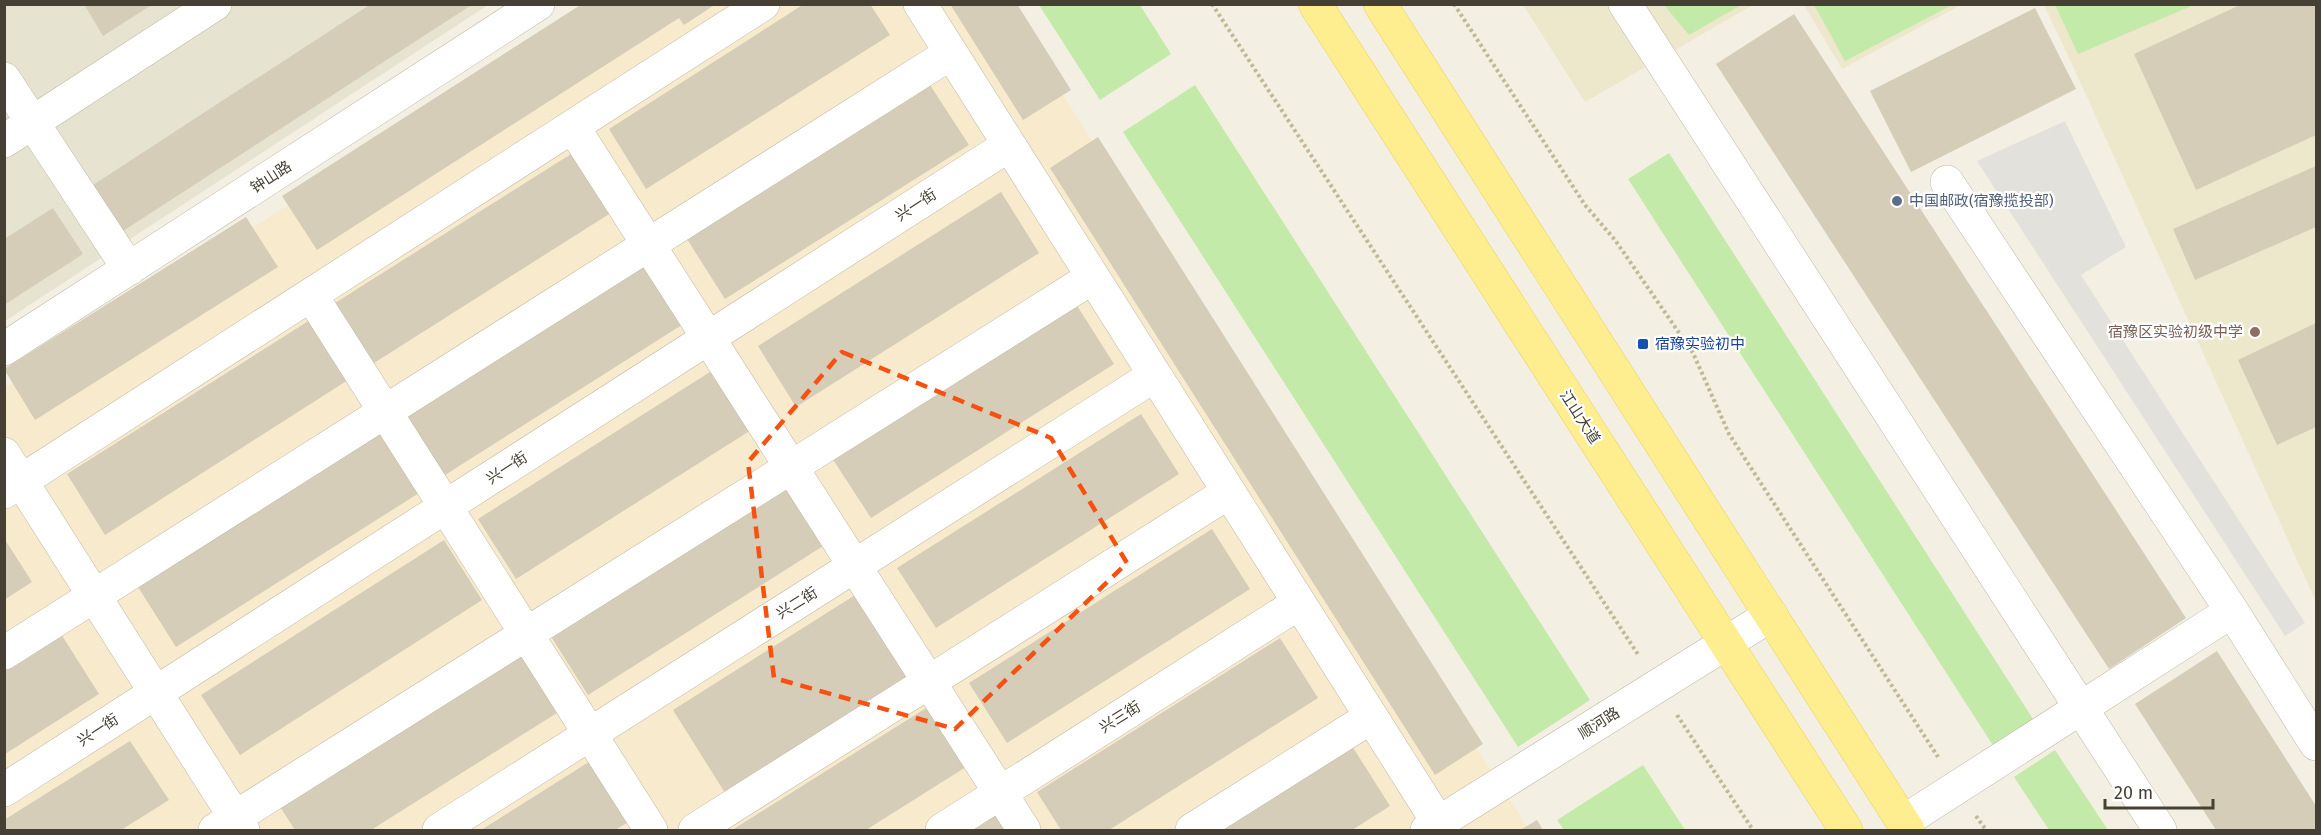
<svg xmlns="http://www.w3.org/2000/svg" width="2321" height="835" font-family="'Fira Sans','Noto Sans SC',sans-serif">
  <rect width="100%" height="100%" fill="#f3f0e3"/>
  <path fill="#e7e3d1" d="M5,5H488L5,321Z"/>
  <path fill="#f7eacd" d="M601,4L1006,5L1529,830H5V387Z"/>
  <path fill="#ede8cc" d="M1523,5H1753L1585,102Z
    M1804,5H1961L1842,69Z
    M2044,5H2316V602L2071,62Z"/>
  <path fill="#c4eaa9" d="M1039,5H1140L1171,54L1100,100Z
    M1664,5H1741L1689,35Z
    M1814,5H1952L1845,61Z
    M2055,5H2194L2078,54Z
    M1195,85L1590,700L1518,747L1123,132Z
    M1669,153L2035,722L1994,747L1628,179Z
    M2055,750L2108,830H2049L2014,777Z
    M1643,765L1685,830H1564L1557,820Z"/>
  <path fill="#e3e1dc" d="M2065,121L2126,247L2081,275L2305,623L2285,636L1977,161Z"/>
  <path fill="#d5cdb8" d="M84,4H153L103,36Z
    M371,4H473L123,231L93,185Z
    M582,4H716L684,25L679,18L317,250L282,196Z
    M804,4H870L890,35L646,189L609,129Z
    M950,4H1017L1071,90L1023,120Z
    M2242,4H2316V135L2196,190L2134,54Z
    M2035,8L2076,89L1911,172L1870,91Z
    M1794,14L2186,618L2109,669L1716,64Z
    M930,85L969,145L725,299L687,239Z
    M1098,137L1483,744L1435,775L1050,168Z
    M579,149L617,209L374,363L335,303Z
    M2316,166V227L2195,280L2173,229Z
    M1001,192L1039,253L796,407L758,346Z
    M53,208L83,254L4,305V239Z
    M246,217L278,267L35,420L4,369Z
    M650,260L688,321L445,475L406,415Z
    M1076,304L1114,364L871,518L832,458Z
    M310,320L348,380L105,535L67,474Z
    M2316,323V427L2277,445L2238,360Z
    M721,365L759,425L516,579L478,519Z
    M1141,414L1179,474L936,628L897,568Z
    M381,433L419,493L176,647L138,587Z
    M792,481L831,541L588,695L550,635Z
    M1212,529L1250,589L1007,743L969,683Z
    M4,538L32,582L4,600Z
    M444,540L482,600L240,755L201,695Z
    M860,592L914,678L727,796L673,710Z
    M61,634L99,694L5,754V670Z
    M1280,638L1318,698L1109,830H1061L1037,792Z
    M521,651L560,711L371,830H295L279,805Z
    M2217,651L2316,806V830H2216L2135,704Z
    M939,700L977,760L866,830H732Z
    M130,741L169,800L121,830H4V820Z
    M1352,746L1390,806L1352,830H1219Z
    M592,760L630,821L615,830H481Z
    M1001,810L1014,830H969Z
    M1537,820L1543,830H1520Z"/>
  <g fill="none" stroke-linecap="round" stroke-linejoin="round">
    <g stroke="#bfb9a6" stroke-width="34">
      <path id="minor" d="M920,4L1443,830
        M1625,4L2160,830
        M4,79L129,269
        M573,127L1024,830
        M4,141L215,4
        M1947,182L2232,611L2316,744
        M311,295L651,830
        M4,349L538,4
        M4,454L243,830
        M4,492L763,4
        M4,653L951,53
        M4,790L1009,145
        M1903,822L2232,611
        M215,830L1093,277
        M439,830L1155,375
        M695,830L1229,492
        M942,830L1299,603
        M1192,830L1371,717
        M1427,830L1771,615"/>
    </g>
    <g stroke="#ead15b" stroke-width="34">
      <path id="major" d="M1315,4L1846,830
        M1380,4L1908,830"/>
    </g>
    <path stroke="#c1b896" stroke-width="4" stroke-dasharray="3 3" stroke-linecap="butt" d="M1212,4L1639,656
      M1454,4L1585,205L1615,240L1693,353L1729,434L1938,757
      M1677,715L1753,830
      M1976,816L1986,830"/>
    <use href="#minor" stroke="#fff" stroke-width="33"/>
    <use href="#major" stroke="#ffee90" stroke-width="33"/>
  </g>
  <path fill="none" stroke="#f65110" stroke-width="4.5" stroke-dasharray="12 8" stroke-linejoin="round" d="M842,352L1051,438L1127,563L955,729L774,678L748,462Z"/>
  <circle fill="#5c6f8a" stroke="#fff" stroke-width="2" cx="1897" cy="201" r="6"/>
  <circle fill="#8d6e63" stroke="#fff" stroke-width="2" cx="2255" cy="332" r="6"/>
  <rect fill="#1a4fb4" stroke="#fff" stroke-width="2" x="1637" y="338" width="12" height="12" rx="3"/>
  <g text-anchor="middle" stroke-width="4.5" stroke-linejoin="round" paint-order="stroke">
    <g font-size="15" fill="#454033" stroke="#fff">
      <text transform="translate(271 177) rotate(-33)" y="5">钟山路</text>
      <text transform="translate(916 205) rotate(-33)" y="5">兴一街</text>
      <text transform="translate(1580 417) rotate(57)" y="5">江山大道</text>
      <text transform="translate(507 468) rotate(-33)" y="5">兴一街</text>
      <text transform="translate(797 603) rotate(-32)" y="5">兴二街</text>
      <text transform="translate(1120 717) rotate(-32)" y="5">兴三街</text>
      <text transform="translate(1599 723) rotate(-32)" y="5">顺河路</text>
      <text transform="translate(98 730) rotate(-33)" y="5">兴一街</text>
    </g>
    <g font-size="15" fill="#4e5e75" stroke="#fff" text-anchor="start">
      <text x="1909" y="206">中国邮政(宿豫揽投部)</text>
    </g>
    <g font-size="15" fill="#785e54" stroke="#fff" text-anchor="end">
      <text x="2243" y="337">宿豫区实验初级中学</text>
    </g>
    <g font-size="15" fill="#164399" stroke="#fff" text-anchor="start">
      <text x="1655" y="349">宿豫实验初中</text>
    </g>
  </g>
  <rect width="2321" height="835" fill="none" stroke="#454033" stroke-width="12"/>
  <path d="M2105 799v9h108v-9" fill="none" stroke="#454033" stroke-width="3"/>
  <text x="2114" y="799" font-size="18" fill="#454033" stroke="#ffffff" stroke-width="4.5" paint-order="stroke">20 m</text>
</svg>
